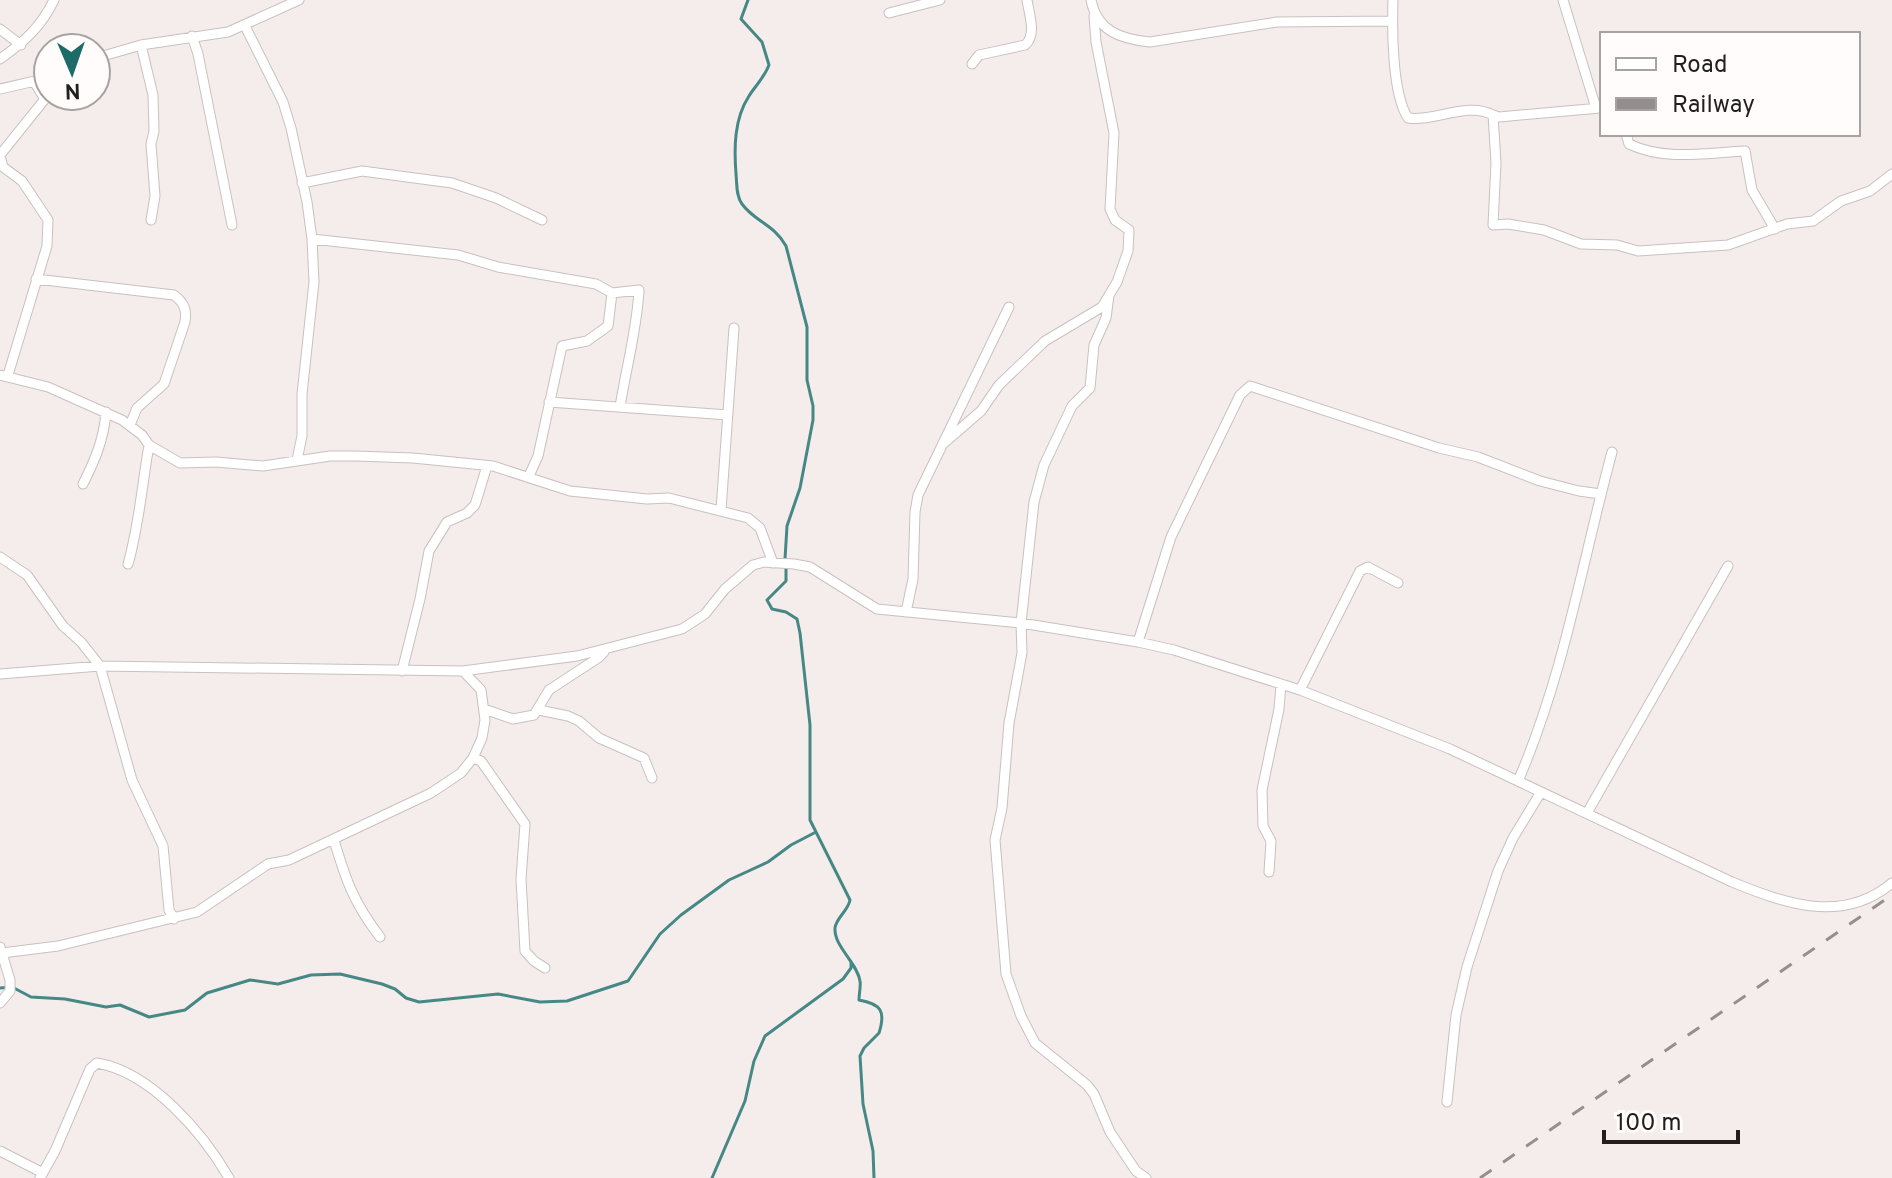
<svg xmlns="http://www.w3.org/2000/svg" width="1892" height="1178" font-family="Overpass,sans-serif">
  <rect width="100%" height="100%" fill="#f5edeb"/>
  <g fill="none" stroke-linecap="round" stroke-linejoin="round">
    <path stroke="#458886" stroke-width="3" d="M748,0L741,19L762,42L769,65C764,78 756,85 749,96C734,119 734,148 736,174C737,184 736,196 742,204C755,222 774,224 786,246L807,327V380L813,406V420L800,488L787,526L785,559
      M786,567V581L767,600L772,609L786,612L797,619L800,633L810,725V820L850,900C848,911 836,918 835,928C834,947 857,962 860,981C861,986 859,994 859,1000C881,1004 886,1011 879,1033L864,1048L860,1056L863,1104L873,1151L874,1178
      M0,988L12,987L31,997L65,999L106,1007L120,1005L149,1017L185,1010L207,993L250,980L278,984L311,975L340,974L382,984L395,989L406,998L419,1002L498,994L540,1002L567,1001L628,981L660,934L681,915L729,880L768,862L791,845L816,832
      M712,1178L745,1101L754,1061L765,1036L843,979L851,968V962"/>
    <g stroke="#c8c1bf" stroke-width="11">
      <path id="street" d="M1091,0C1097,31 1120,39 1150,42L1277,22L1392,21
        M1393,0C1392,29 1392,94 1408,118C1435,122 1467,101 1493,115L1496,163L1493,225L1508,224L1544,230L1581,244L1617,245L1638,251L1728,245L1787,224L1813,221L1841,201L1870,191L1892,174
        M1563,0L1596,108
        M889,13L940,0
        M245,26L283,102L291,128L307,202L312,239L314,282L302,394V436L297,460
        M0,29L21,45
        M192,36L198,54L232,225
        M141,45L153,95L154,131L151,144L155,196L151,220
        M96,58L141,45L228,32L299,0
        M0,59C24,42 41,27 54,0
        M972,64L979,55L1025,45C1037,35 1029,14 1027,0
        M0,89L48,78
        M1493,115L1499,117L1600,108
        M1626,134L1629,144C1664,161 1707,153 1745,151L1752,190L1775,229
        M0,155L45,99L35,83
        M0,156L3,167L22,181L48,220L47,246L8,375
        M302,183L362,171L452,183L496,198L542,220
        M312,239L458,255L498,267L596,284L612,293L639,290C637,330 626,368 620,407
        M36,279L174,295C184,303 187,309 185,322L164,384L137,408L130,425
        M1109,295L1106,318L1094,345L1090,388L1072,406L1044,465L1034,502L1021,623L1022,653L1009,723L1002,808L995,840L1006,974L1021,1016L1035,1043L1087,1085L1094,1094L1110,1132L1136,1171L1146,1178
        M0,375L48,387L122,420L142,435L149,445L180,463L216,462L263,466L330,456H355L413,458L493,466L570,491L647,499L669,498L748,518L760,528L773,563
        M549,402L728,415
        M944,443L981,411L999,385L1045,341L1102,307L1117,282L1128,251L1129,230L1115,220L1110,209L1114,133L1096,42L1094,16
        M529,476L538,456L562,346L587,341L608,326L612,293
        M83,484C95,460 104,439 106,412
        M721,510L734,328
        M0,557L27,575L63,626L81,642L100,666L132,780L163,846L169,910L174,919
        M128,564C139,526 142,485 149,445
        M906,612L913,579L915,512L918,495L1009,307
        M1138,642L1171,537L1240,395L1250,386L1439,448L1478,457L1540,481L1579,491L1601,494
        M402,671L420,599L429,551L447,522L467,513L475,505L487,466
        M0,674L100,666L463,671L577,656L682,629L705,614L725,589L753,565L764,562L794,564L810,567L877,609L1021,623L1138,642L1174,650L1300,690L1450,749L1732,882C1784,903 1842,925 1892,883
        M1300,690L1360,571L1368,567L1398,583
        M484,709L513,719L534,715L549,690L598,658L604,652
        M539,710L568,716L579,721L599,738L644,758L652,778
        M473,758L481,761L525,824L521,879L525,951L534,961L545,968
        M1518,781C1564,675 1582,563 1612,452
        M1587,813L1728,566
        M334,840C346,881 354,903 380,937
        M1269,872L1271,841L1263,826L1262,790L1279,709L1281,684
        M2,953L58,946L197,912L268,864L289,860L431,793L461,773L473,758L482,738L485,720L481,690L463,671
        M0,1003L10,991V980L0,947
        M1447,1102L1456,1015L1467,967L1498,871L1513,838L1541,792
        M0,1151L43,1173
        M40,1178L55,1151L90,1069L97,1063C151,1072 203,1133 229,1178"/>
    </g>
    <use href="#street" stroke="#fff" stroke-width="9"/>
    <path stroke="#948f8e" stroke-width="3" stroke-dasharray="14 14" stroke-linecap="butt" d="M1480,1178L1892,895"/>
  </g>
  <rect x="1600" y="32" width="260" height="104" fill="#fffcfb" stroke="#a6a4a3" stroke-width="2"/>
  <rect x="1616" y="58" width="40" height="12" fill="#ffffff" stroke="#a6a4a3" stroke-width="2"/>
  <text x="1672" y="72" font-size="24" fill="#211f1e">Road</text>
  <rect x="1616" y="98" width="40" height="12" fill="#948f8e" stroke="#a6a4a3" stroke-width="2"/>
  <text x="1672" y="112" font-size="24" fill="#211f1e">Railway</text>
  <g transform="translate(72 72) rotate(178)"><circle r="38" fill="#fffcfb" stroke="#a6a4a3" stroke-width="2"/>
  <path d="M0-6L14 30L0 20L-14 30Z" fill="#1d6a69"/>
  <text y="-12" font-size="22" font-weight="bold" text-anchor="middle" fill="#211f1e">N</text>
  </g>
  <path d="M1604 1130v12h134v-12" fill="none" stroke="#211f1e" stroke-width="4"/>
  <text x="1616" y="1130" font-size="24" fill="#211f1e" stroke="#fffcfb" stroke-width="6" paint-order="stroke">100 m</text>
</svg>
